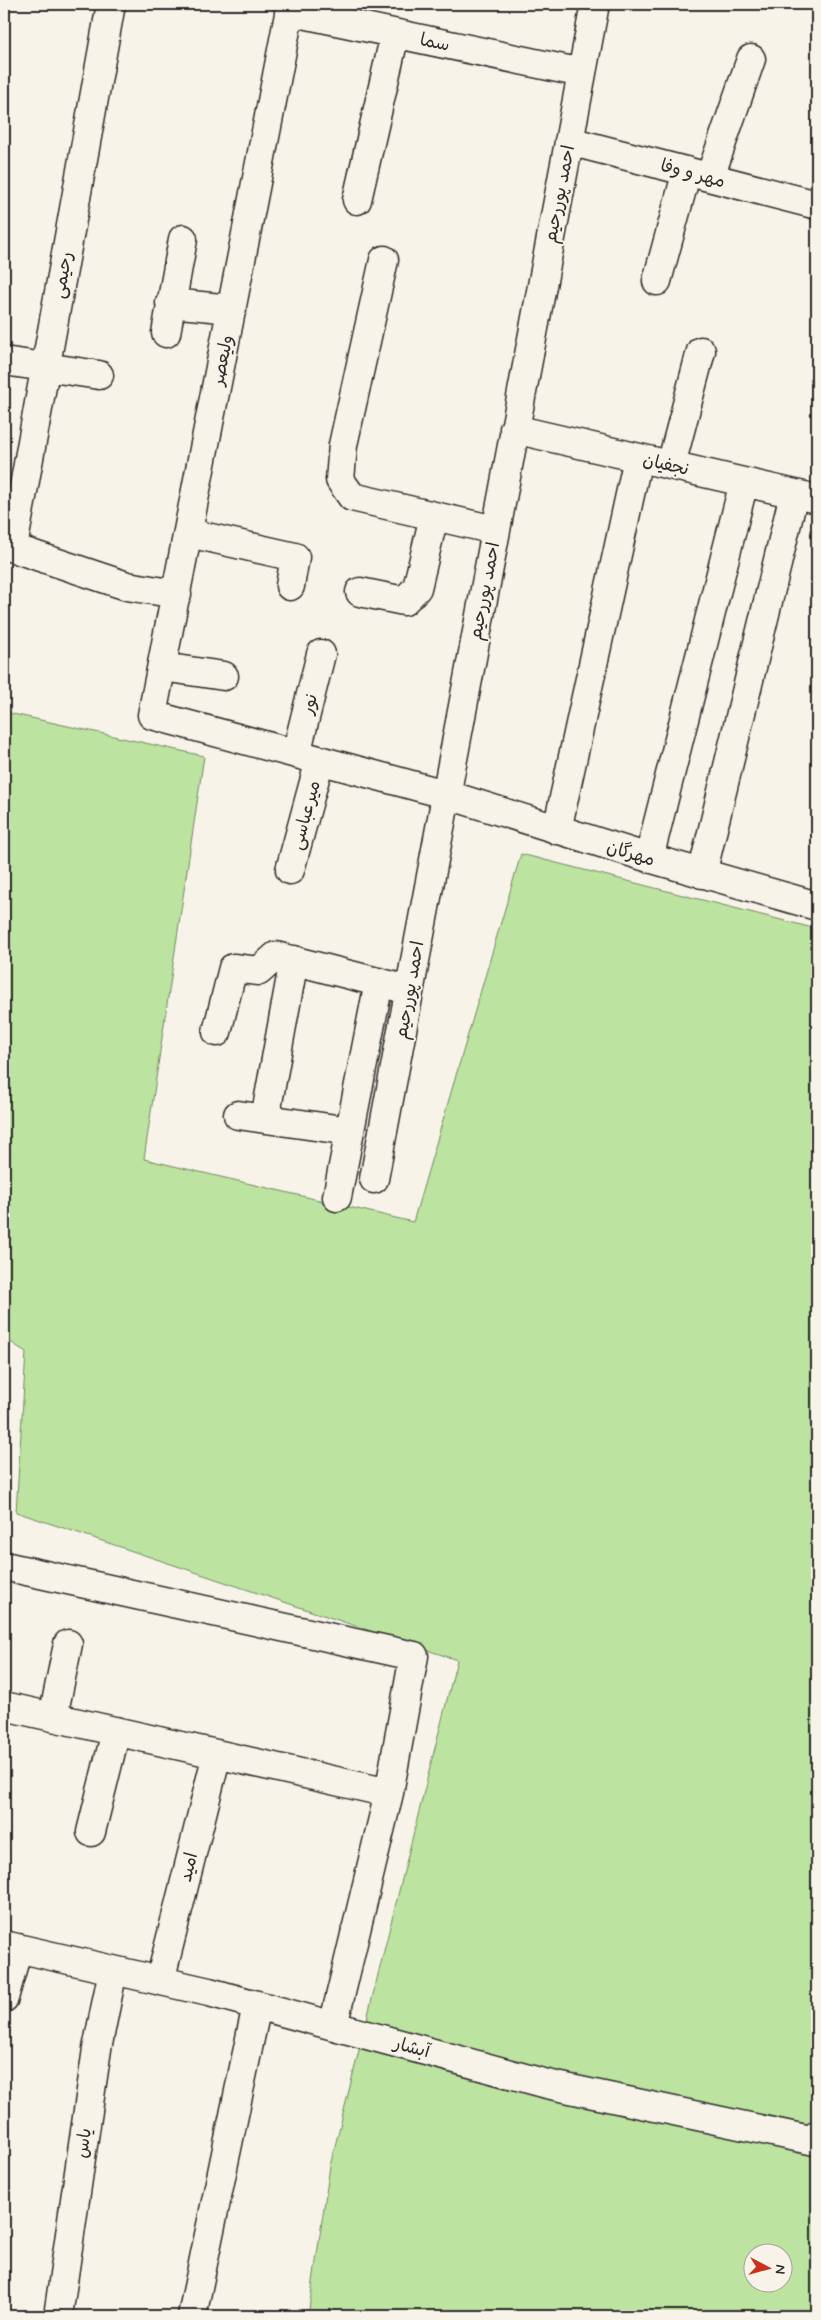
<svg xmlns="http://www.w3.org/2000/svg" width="821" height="2320" font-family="Mynerve,'Playpen Sans Arabic',sans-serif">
  <rect width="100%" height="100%" fill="#f7f3e8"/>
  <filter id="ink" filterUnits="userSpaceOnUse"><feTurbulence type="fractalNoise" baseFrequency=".02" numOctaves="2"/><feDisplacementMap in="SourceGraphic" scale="10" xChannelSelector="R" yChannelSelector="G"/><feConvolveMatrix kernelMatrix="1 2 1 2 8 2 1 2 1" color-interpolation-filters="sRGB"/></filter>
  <g filter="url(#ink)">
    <path fill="#bce39f" stroke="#748765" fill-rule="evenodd" d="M4,712L204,756L144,1159L413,1222L521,854L817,929V2316H308L330,2166L457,1660L16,1512L26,1352L4,1338ZM754,2252H784V2282H754Z"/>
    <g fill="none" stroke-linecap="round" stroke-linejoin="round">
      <g stroke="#2b2b2b" stroke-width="31">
        <path id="minor" d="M291,4L152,715L445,794L649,858L817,906
          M289,11L582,73
          M569,141L817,205
          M710,177L751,59
          M357,200L395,34
          M384,260L343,445L340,480L352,497L495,530
          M657,281L687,171
          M170,303L232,309
          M166,333L183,239
          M4,361L99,375
          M514,429L817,499
          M671,465L701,351
          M189,533L295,557L290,586
          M4,545L127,586L177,594
          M13,547L111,4
          M360,592L404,601L417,588L434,516
          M162,667L224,676
          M296,754L321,654
          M557,830L638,458
          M649,858L744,482
          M290,870L320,760
          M702,874L794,494
          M217,1032L233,968L259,971L276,956L409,990
          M238,1115L350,1131
          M265,1119L294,960
          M374,1179L595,4
          M337,1197L379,982
          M4,1566L414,1656L389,1793L333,2026
          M4,1706L389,1793
          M53,1717L68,1644
          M91,1832L116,1731
          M4,1945L209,1992L547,2084L815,2141L817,2135
          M160,1981L217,1754
          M4,1998L18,1948
          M58,2316L97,2049L113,1970
          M192,2316L257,2005"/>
      </g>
      <use href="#minor" stroke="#f7f3e8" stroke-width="28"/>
    </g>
  </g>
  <g text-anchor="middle" stroke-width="4" stroke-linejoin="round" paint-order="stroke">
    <g font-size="18" fill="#2b2b2b" stroke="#f7f3e8">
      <text transform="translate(435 42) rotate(12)" y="6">سما</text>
      <text transform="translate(693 173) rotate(15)" y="6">مهر و وفا</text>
      <text transform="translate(559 194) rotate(-79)" y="6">احمد پوررحیم</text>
      <text transform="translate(62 275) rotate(-80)" y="6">رحیمی</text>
      <text transform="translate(222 360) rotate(-79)" y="6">ولیعصر</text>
      <text transform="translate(666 464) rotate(13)" y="6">نجفیان</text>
      <text transform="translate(484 591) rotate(-79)" y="6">احمد پوررحیم</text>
      <text transform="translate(309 704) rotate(-76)" y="6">نور</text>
      <text transform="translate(305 815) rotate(-75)" y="6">میرعباسی</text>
      <text transform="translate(631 853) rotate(17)" y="6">مهرگان</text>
      <text transform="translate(409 990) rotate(-80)" y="6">احمد پوررحیم</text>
      <text transform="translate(188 1867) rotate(-76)" y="6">امید</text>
      <text transform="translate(412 2047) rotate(15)" y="6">آبشار</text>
      <text transform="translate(83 2143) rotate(-82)" y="6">یاس</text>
    </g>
  </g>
  <rect width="821" height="2320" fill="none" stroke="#f7f3e8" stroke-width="20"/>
  <rect x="10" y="10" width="801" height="2300" fill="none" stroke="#2b2b2b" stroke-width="2" filter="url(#ink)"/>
  <g transform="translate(768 2268) rotate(96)"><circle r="24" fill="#f7f3e8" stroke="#a5a39c"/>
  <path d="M0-4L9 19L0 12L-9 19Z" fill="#c8321e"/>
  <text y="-8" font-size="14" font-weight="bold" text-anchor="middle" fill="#2b2b2b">N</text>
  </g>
</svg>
